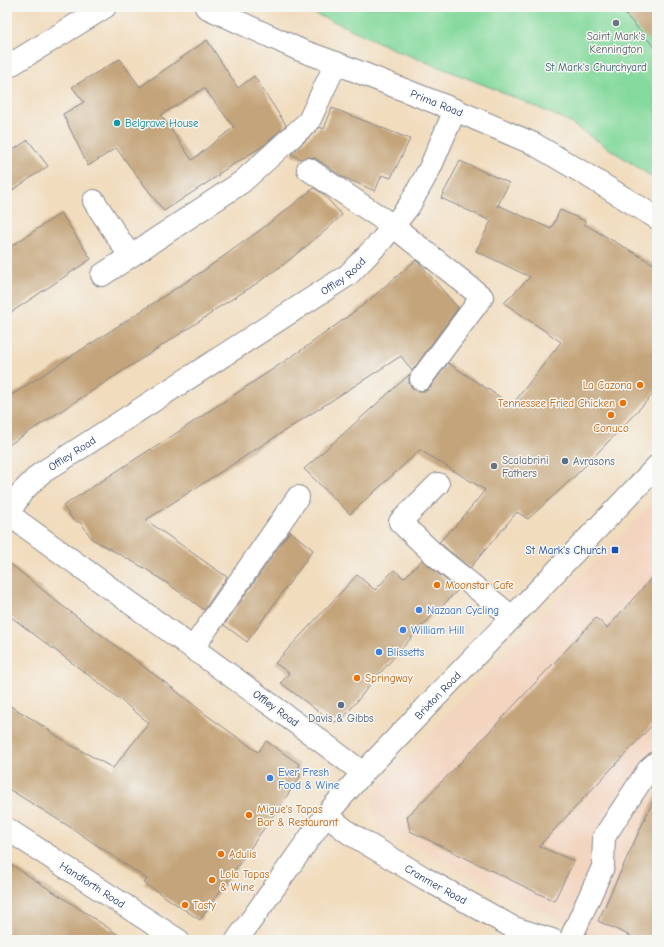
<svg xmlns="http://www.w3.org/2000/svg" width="664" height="947" font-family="'Comic Neue',sans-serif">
  <rect width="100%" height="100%" fill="#f6f6f2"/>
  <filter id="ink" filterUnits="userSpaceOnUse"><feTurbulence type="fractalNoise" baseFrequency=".025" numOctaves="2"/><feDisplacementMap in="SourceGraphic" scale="8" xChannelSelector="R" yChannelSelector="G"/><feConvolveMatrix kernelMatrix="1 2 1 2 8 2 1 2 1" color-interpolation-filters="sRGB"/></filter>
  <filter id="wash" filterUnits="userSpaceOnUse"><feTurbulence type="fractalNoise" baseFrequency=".012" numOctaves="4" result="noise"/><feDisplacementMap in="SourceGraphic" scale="16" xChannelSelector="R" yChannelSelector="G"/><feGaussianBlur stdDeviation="0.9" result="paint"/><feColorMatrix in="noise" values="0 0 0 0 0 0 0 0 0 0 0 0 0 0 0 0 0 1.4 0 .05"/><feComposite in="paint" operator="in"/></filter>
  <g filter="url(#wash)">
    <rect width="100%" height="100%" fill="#f1dcbe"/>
    <path fill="#f3d4bf" d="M657,499V940H601L442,861L397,836L380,834L370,797L539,618Z"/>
    <path fill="#84d99c" stroke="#50847d" d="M297,7H657V180L564,119L492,88L393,49L340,24Z"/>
    <g id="blocks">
      <path fill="#c4a47a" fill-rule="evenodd" d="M619,7H657V50Z
        M207,40L238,88L254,76L286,125L263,146L218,174L219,175L164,211L116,148L88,166L63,114L84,102L72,87L120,59L140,87ZM204,88L234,127L192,160L161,115Z
        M332,108L410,139L391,178L382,175L375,191L343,177L315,158L308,157L301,159L291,154L320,127L324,129Z
        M28,140L48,166L7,194V154Z
        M460,161L509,183L497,207L498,205L551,229L560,210L585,221L584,224L657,266V390L610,440L574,477L528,519L517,512L470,568L439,542L459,522L485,490L420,450L350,514L304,469L410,374L409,378V384L413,389L419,391H426L431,386L448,363L512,405L561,342L504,303L530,277L476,251L491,221L441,198Z
        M314,188L323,194L342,215L325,231L284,264L250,288L211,312L212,313L7,446V398L206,269L263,228Z
        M61,213L91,259L7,315V249Z
        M416,260L420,264L458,308L412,371L401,356L146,520L191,552L227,577L204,610L187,597L146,569L92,539L81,523L73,520L63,506L151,449V450L306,347L362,306Z
        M290,531L313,550L247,642L224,625Z
        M422,560L458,590L419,629L374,680L341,721L332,722L281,683L289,673L275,663L357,575L375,590L394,570L404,578Z
        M7,561L60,604L175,690L205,714L258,752L266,741L299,764L300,777L200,920L144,883L147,879L70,827L7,788V704L34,720L69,744L113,768L149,723L111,692L7,614Z
        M657,572V720L539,846L574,861L554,901L410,831L407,817L462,761L596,618L607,628Z
        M657,792V940H639L598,921Z
        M7,862L77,907L126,940H7Z"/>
    </g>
  </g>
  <g filter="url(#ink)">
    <use href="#blocks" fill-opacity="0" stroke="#86868e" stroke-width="1"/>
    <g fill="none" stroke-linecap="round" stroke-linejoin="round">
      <g stroke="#86868e" stroke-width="24">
        <g id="minor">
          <path id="s1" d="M206,7L300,50L336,63L455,110L534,144L580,171L657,218"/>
          <path d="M308,169L393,226L482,297L421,379"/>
          <path d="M94,201L130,256"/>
          <path d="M102,275L242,182L309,121L336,63"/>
          <path d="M438,484L400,522L436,556L512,617"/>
          <path d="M193,648L298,497"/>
          <path id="s2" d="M363,773L314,736L8,514L22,492L40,474L348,275L382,240L409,206L430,168L455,110"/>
          <path id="s3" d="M326,815L349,833L426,879L514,928L552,940"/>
          <path id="s4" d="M7,829L178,940"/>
          <path d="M570,940L603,867L604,837L648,770L657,762"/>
        </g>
      </g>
      <g stroke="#86868e" stroke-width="24">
        <g id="highway">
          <path d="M7,67L105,7"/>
          <path id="s5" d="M237,940L326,815L363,773L657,466"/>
        </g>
      </g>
      <use href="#minor" stroke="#fff" stroke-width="22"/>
      <use href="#highway" stroke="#fff" stroke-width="22"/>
    </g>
  </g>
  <g fill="#6b7280" stroke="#f6f6f2" stroke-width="1.5">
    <circle cx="616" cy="23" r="4"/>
    <circle cx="494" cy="466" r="4"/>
  </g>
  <circle fill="#0f9aa8" stroke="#f6f6f2" stroke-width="1.5" cx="117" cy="123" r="4"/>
  <g fill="#e8710a" stroke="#f6f6f2" stroke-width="1.5">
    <circle cx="640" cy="385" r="4"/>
    <circle cx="623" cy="403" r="4"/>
    <circle cx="611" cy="415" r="4"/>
    <circle cx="437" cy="585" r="4"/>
    <circle cx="357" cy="678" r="4"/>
    <circle cx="249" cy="815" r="4"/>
    <circle cx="221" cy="854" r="4"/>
    <circle cx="212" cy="880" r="4"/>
    <circle cx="185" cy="905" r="4"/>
  </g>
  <g fill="#5c6f8a" stroke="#f6f6f2" stroke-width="1.5">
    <circle cx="565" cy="461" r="4"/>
    <circle cx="341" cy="705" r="4"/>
  </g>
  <rect fill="#1a4fb4" stroke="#f6f6f2" stroke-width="1.5" x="611" y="546" width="8" height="8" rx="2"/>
  <g fill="#3f7fe0" stroke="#f6f6f2" stroke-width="1.5">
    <circle cx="419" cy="610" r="4"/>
    <circle cx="403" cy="630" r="4"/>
    <circle cx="379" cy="652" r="4"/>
    <circle cx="270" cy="778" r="4"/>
  </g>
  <g text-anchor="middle" stroke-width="3" stroke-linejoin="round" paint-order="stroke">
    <g font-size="11" fill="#5b616d" stroke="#f6f6f2">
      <text x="616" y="40">Saint Mark's<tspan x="616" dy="13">Kennington</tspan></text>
      <text x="502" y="464" text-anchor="start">Scalabrini<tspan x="502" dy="13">Fathers</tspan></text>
    </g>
    <g font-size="11" fill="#355a6e" stroke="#f6f6f2">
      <text x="596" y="71">St Mark's Churchyard</text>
    </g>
    <g font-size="11" fill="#1b2f5e" stroke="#f6f6f2">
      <text dy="4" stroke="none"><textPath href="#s1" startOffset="250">Prima Road</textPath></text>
      <text dy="4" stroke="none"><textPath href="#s2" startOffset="853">Offley Road</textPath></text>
      <text dy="4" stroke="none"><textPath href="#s2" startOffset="529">Offley Road</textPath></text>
      <text dy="4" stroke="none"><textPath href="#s5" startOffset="317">Brixton Road</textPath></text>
      <text transform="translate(276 708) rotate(36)" y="4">Offley Road</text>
      <text dy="4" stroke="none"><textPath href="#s4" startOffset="102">Handforth Road</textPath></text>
      <text dy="4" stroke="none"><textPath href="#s3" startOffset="130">Cranmer Road</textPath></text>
    </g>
    <g font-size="11" fill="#0d838f" stroke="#f6f6f2" text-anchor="start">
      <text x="125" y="127">Belgrave House</text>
    </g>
    <g font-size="11" fill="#c56008" stroke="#f6f6f2" text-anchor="start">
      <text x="632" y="389" text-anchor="end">La Cazona</text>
      <text x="615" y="407" text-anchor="end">Tennessee Fried Chicken</text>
      <text x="611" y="432" text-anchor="middle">Conuco</text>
      <text x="445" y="589">Moonstar Cafe</text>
      <text x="365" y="682">Springway</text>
      <text x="257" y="813">Migue's Tapas<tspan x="257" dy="13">Bar &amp; Restaurant</tspan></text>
      <text x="229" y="858">Adulis</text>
      <text x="220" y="878">Lola Tapas<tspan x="220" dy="13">&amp; Wine</tspan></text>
      <text x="193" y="909">Tasty</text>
    </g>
    <g font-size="11" fill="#4e5e75" stroke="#f6f6f2" text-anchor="start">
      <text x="573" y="465">Avrasons</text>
      <text x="341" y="722" text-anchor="middle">Davis &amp; Gibbs</text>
    </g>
    <g font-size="11" fill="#164399" stroke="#f6f6f2" text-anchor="end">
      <text x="607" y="554">St Mark's Church</text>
    </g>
    <g font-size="11" fill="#366cbe" stroke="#f6f6f2" text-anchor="start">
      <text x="427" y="614">Nazaan Cycling</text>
      <text x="411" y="634">William Hill</text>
      <text x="387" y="656">Blissetts</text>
      <text x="278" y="776">Ever Fresh<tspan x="278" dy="13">Food &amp; Wine</tspan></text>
    </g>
  </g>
  <rect width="664" height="947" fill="none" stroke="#f6f6f2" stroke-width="24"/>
</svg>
